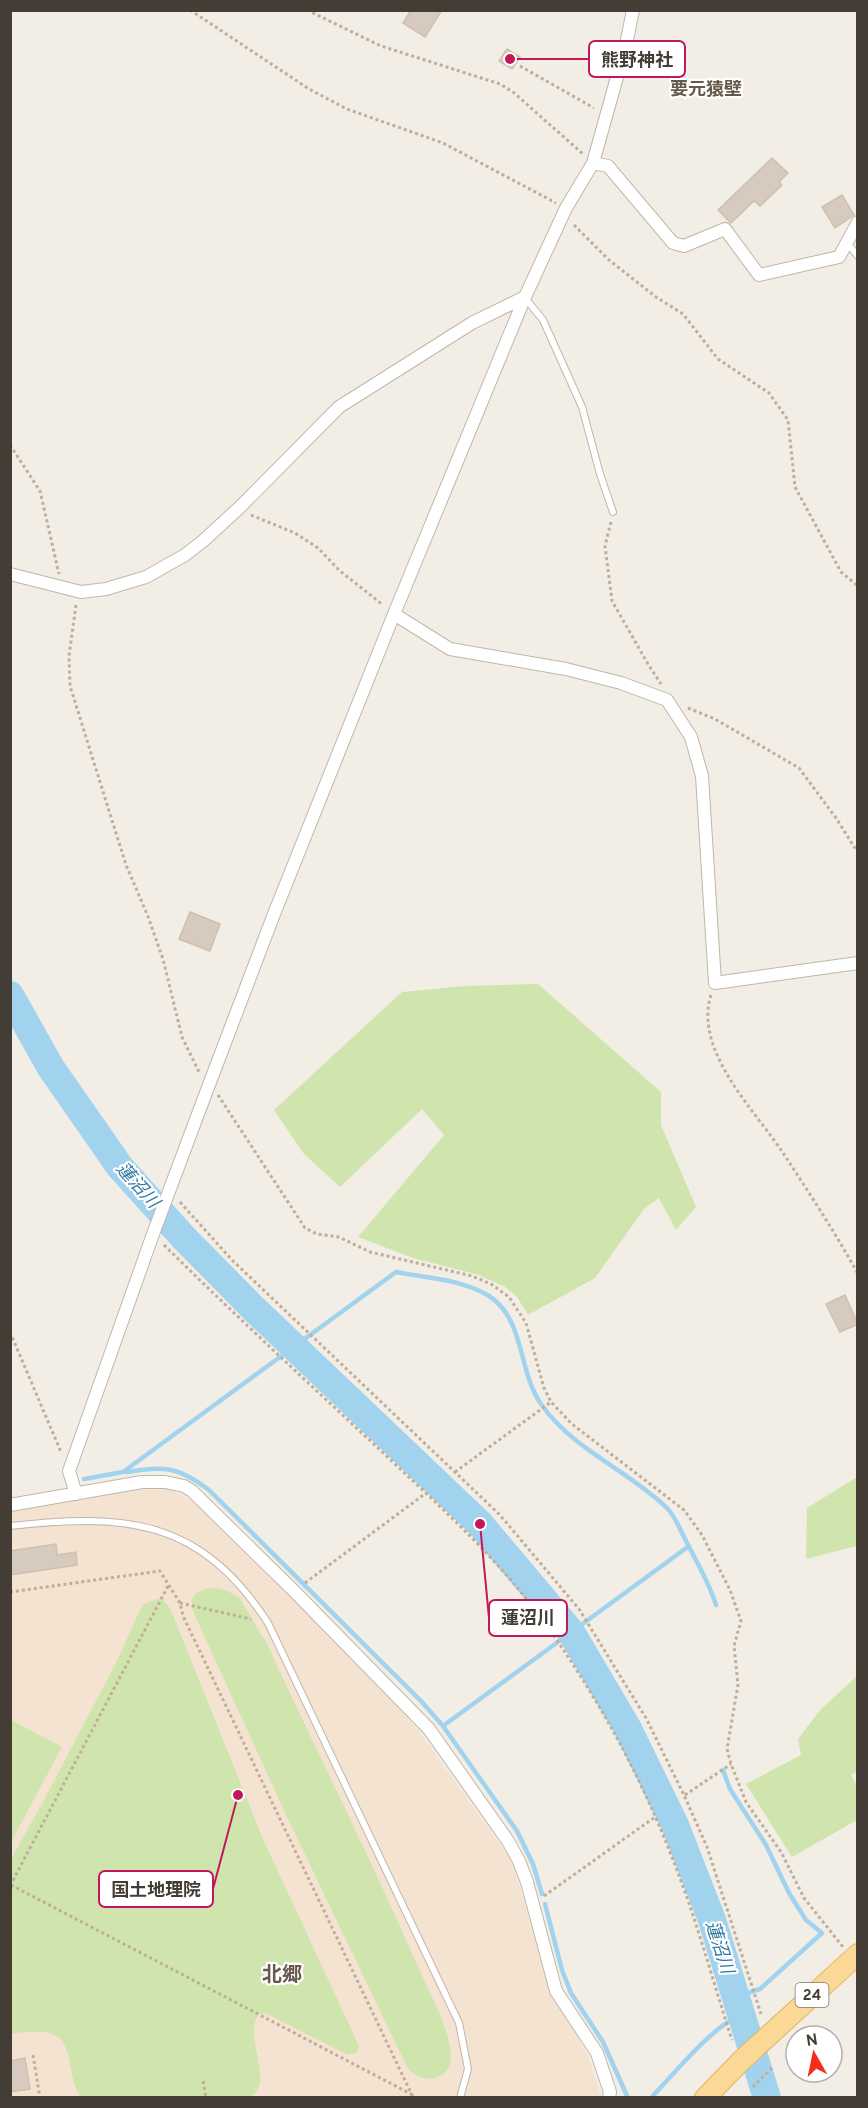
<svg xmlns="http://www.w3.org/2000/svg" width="868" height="2108" font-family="Overpass,'Noto Sans JP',sans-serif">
  <rect width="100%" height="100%" fill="#f2ede5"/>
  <path fill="#f4e3d0" d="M151,1488L170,1489L189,1499L306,1612L416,1727L513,1863L547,1982L588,2056L601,2097L11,2098V1511Z"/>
  <path fill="#d0e5ae" d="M538,984L661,1092V1125L696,1207L676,1230L659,1198L644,1209L595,1278L528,1315L517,1297L505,1287L479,1275L413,1258L358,1237L444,1135L422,1109L340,1187L304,1154L274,1110L402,992L465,986Z
    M857,1477V1546L806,1559L807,1508Z
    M215,1588L225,1590L239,1597L267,1644C316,1750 369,1855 416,1962C427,1988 450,2028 451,2055C453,2081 419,2086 407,2067L287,1817L195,1616C187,1596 195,1589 215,1588Z
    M157,1599L163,1600L170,1608L263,1839L359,2046L357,2053L348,2055L265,2013L259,2014C242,2037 276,2082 250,2097H81C64,2074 78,2031 39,2032C29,2032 20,2032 11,2034V1859L38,1811L116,1663L139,1612L144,1604Z
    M857,1676V1771L851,1775L857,1786V1820L792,1857L746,1784L801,1755L798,1739L820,1710Z
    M11,1720L62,1747L11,1842Z"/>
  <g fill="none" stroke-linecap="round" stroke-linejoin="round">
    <path stroke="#a2d3ee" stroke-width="4.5" d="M126,1472C165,1466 177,1466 209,1490L422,1702L443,1726L517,1831L533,1864L542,1894
      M84,1479L123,1472L396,1272C426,1278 462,1279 489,1296C525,1319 518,1372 541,1404C573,1450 628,1470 667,1508C675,1516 680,1529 685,1539C696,1561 709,1582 716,1605
      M443,1726L689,1546
      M723,1770L730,1789L766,1845L789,1893L806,1920L822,1933L760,1989L736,1997
      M545,1904L562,1970L571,1993L603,2042L628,2098
      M651,2098C670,2078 717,2021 741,2016"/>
    <path stroke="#a2d3ee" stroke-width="28" d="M10,995L51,1068L120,1167L184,1238L254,1309L480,1524L571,1632L627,1727L675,1825L712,1920L767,2098"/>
  </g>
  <path fill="#d6cbbe" stroke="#cec0ae" stroke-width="1.5" d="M411,10H442L425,37L403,23Z
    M507,49L520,57L512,69L499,61Z
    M772,158L788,173L779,182L782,185L760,206L754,201L731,223L718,210Z
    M842,195L854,215L835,228L822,207Z
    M190,912L220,924L210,951L179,939Z
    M845,1295L858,1324L840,1332L826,1304Z
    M56,1544L57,1555L76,1552L77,1565L10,1575V1551Z
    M25,2058L30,2089L10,2092V2061Z"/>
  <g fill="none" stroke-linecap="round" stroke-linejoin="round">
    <g stroke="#c0b7ab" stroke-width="8">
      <path id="service" d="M847,243L858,256
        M525,298L543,320L582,407L600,474L613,512
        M10,1526C125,1513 200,1518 268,1623L459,2023L468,2069L460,2098"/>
    </g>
    <g stroke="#c0b7ab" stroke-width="14">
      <path id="minor" d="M593,163L608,166L673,243L684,246L725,229L759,275L839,257L858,222
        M10,574L81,592L106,589L146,577L185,555L203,541L240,507L339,407L472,323L525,297
        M394,614L450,649L566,669L621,683L667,700L691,737L702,776L715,983L858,963
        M76,1494L69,1471L153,1234L207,1090L274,914L394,614L525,297L566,208L593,163L626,45L633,10
        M10,1505L142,1482H165L184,1486L192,1491L294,1591L429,1729L508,1841L519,1861L527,1882L556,1991L597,2053L610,2092L609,2098"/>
    </g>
    <g stroke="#e0b465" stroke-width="22">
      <path id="primary" d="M705,2098L742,2060L858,1954"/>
    </g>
    <path stroke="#beaf99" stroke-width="3" stroke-dasharray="3 3" stroke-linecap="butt" d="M190,10L309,89L347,109L443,143L556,203
      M307,10L381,46L500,84L513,92L583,154
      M520,66L594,108
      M574,225L609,260L656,297L683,314L718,359L769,393L788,420L795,487L841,572L858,586
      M10,445L40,491L59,574
      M251,515L295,533L318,548L340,571L383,605
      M611,522L605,546L612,601L648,664L661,684
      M76,605L69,656L70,686L126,865L147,914L163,959L182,1037L200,1074
      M688,708L715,719L799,768L836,818L858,853
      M711,995C693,1052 757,1112 785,1156C810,1194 836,1234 858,1274
      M218,1095L305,1228L317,1234L339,1237L370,1252L472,1276L491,1284L509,1297L526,1323L544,1388L551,1402L572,1424L684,1510L702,1535L730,1590L741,1621L734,1646L738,1685L727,1749L731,1764L746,1802L781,1852L804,1898L843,1947
      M180,1202L232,1260L500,1515L579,1609L646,1718L684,1795L707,1847L761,2014
      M164,1245C234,1314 306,1381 378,1448C435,1502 495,1555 541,1618C598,1696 645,1783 678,1873C699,1928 714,1985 732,2040
      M10,1332L61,1452
      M455,1472L551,1402
      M305,1583L426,1493
      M10,1592L160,1571L180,1603L183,1616L412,2095L415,2098
      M180,1603L251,1619
      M685,1795L731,1764
      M11,1885L411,2094
      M10,1886L168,1586
      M544,1896L655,1817
      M33,2055L40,2098
      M203,2081L206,2098
      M753,2087L774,2066"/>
    <use href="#service" stroke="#fff" stroke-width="6"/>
    <use href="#minor" stroke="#fff" stroke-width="12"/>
    <use href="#primary" stroke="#fbd895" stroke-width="20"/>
  </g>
  <g text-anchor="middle" stroke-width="4.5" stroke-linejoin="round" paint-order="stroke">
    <rect fill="#fff" stroke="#7c7772" stroke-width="1.5" x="795.5" y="1983" width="33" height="24" rx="4.5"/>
    <g font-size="15" font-weight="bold" fill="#443d35">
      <text x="812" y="2000">24</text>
    </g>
    <g font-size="18" font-weight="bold" fill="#675a4c" stroke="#fff">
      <text x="706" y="95">要元猿壁</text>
    </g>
    <g font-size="18" font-style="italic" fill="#2f7aa4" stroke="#fff">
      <text transform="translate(138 1185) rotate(48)" y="6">蓮沼川</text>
      <text transform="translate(720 1947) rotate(72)" y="6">蓮沼川</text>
    </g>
    <g font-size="20" font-weight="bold" fill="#675a4c" stroke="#fff">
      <text x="282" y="1981">北郷</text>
    </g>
  </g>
  <path fill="none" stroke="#c2185b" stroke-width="2" d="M510 59L589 59M480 1524L489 1618M238 1795L213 1889"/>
  <g fill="#c2185b" stroke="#fff" stroke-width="2">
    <circle cx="510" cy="59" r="6"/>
    <circle cx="480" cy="1524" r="6"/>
    <circle cx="238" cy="1795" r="6"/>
  </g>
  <g fill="#fff" stroke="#c2185b" stroke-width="2">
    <rect x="589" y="41" width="96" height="36" rx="6"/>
    <rect x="489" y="1600" width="78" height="36" rx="6"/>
    <rect x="99" y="1871" width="114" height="36" rx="6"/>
  </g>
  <g font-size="18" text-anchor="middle" font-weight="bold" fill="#443d35">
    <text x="637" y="66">熊野神社</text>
    <text x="528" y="1624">蓮沼川</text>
    <text x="156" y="1896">国土地理院</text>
  </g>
  <rect width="868" height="2108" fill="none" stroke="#443d35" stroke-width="24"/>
  <g transform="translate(814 2054) rotate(351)"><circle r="28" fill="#ffffff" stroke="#b4b1ae" stroke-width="1.5"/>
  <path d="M0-4.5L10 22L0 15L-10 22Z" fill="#f42e1a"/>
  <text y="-9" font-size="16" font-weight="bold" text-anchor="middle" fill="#443d35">N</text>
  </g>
</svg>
